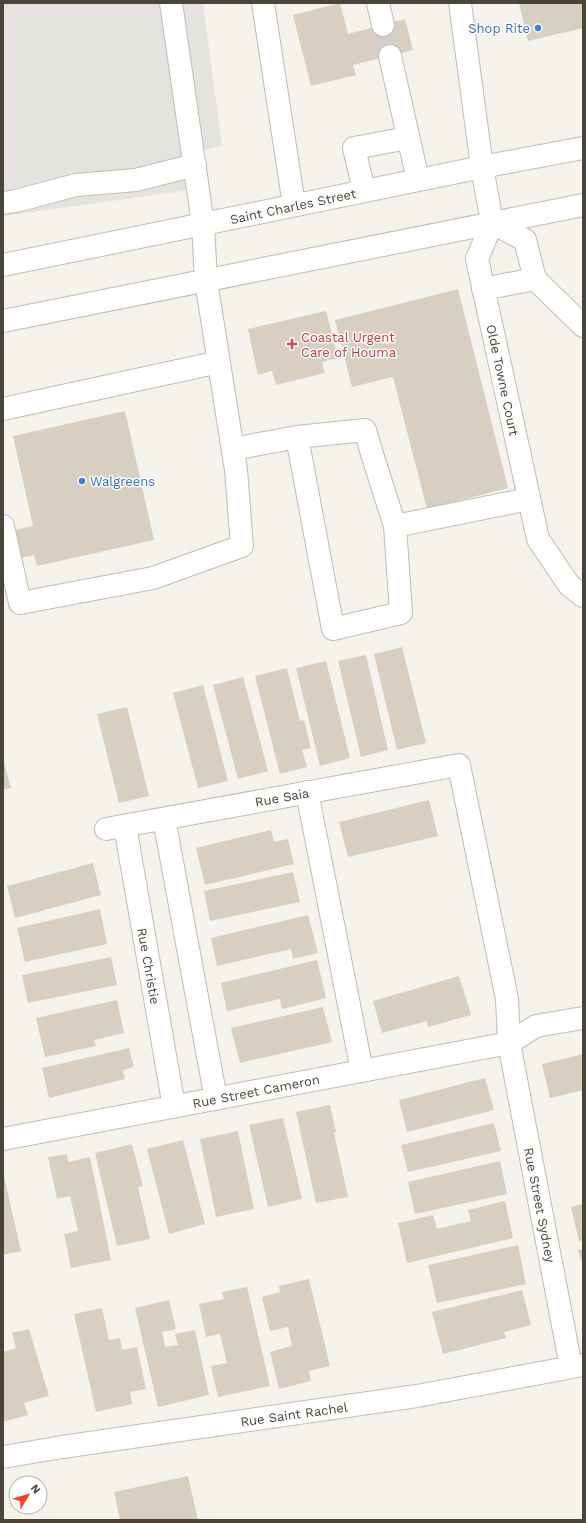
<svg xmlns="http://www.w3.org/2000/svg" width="586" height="1523" font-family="'Work Sans',sans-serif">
  <rect width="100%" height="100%" fill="#f6f3ec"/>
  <path fill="#e5e3e0" d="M3,3H203L222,146L203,150L205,188L3,216Z"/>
  <path fill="#d8cfc1" d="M340,3L348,34L405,19L413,50L353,65L356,75L311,86L293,15Z
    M519,3H583V28L528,41Z
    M458,289L508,488L427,509L393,377L352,387L335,320Z
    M326,311L338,358L322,362L325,373L276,385L272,371L258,375L248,329Z
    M125,411L154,540L37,566L34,555L17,559L11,531L33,526L13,436Z
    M402,647L426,743L397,750L374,654Z
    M366,655L388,750L361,757L338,661Z
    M326,661L350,758L320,766L296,668Z
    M287,668L300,721L304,720L311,748L302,750L307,767L280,774L255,676Z
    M243,677L268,771L238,779L213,685Z
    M203,685L228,781L198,788L173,693Z
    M127,707L149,796L119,803L97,714Z
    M3,759L11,788L3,790Z
    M429,800L438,836L348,857L339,822Z
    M271,830L274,842L288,839L294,864L205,885L196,848Z
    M93,863L101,895L15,918L7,886Z
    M293,872L300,902L210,921L204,891Z
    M100,909L107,944L25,962L17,928Z
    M308,915L318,953L293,959L291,949L217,966L211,938Z
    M111,957L117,985L28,1003L22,975Z
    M317,960L326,998L282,1009L280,999L227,1011L221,983Z
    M459,976L471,1015L428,1027L427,1021L382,1033L373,1001Z
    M117,1000L124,1033L94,1040L96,1046L45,1057L36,1018Z
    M323,1007L332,1042L240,1063L231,1028Z
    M129,1048L134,1067L123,1070L125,1079L49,1098L42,1068Z
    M583,1054V1090L550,1098L542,1064Z
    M485,1078L494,1110L407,1132L399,1100Z
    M330,1105L336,1132L334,1133L348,1197L316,1203L296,1112Z
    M283,1118L302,1199L268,1207L249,1125Z
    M494,1123L501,1151L408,1172L401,1145Z
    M238,1131L254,1209L216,1217L200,1139Z
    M183,1140L205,1224L169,1234L147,1149Z
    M132,1144L143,1186L138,1187L150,1239L117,1246L95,1153Z
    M67,1154L68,1162L90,1157L111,1260L71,1268L64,1234L78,1231L70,1196L57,1199L48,1157Z
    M500,1161L507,1194L415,1214L408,1182Z
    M3,1172L21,1251L3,1255Z
    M505,1201L513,1238L407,1263L398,1223L433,1215L437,1229L471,1221L468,1210Z
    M583,1204V1240L579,1241L571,1207Z
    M518,1245L526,1284L437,1303L428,1265Z
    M583,1249V1266L578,1250Z
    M309,1279L330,1366L309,1371L311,1381L279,1389L270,1352L292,1346L288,1327L270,1331L262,1297L280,1292L279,1286Z
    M247,1287L270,1386L218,1397L211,1366L227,1363L220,1334L206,1337L199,1304L224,1299L222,1292Z
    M522,1290L531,1325L504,1332L506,1338L443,1354L432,1312Z
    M169,1300L176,1329L162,1332L165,1347L178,1345L175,1334L195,1330L209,1395L158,1407L135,1308Z
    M102,1308L109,1340L120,1338L122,1350L137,1347L146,1389L130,1392L132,1404L96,1412L74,1314Z
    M29,1329L49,1396L24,1403L28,1415L3,1422V1352L16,1348L12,1333Z
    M188,1476L198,1520H120L114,1492Z"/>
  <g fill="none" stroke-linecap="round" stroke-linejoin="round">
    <path stroke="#d4d0c8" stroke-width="22" stroke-dasharray="22 11" stroke-linecap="butt" d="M383,25L390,56"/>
    <g stroke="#c2bbae" stroke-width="24">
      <path id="minor" d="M263,3L294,205
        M378,3L383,25
        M460,3L482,167L492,223
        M390,56L418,180
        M364,191L354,148L408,138
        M3,203L16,201L76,185L136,180L195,165
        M492,223L477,259L538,539L569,585L583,596
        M492,223L525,240L535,279L583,326
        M3,265L482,167L583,148
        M483,289L535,279
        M3,321L583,205
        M3,409L219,362
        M233,449L297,437
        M3,526L20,603L153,578L242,546L236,470L206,281L203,224L171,3
        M395,526L401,613L333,629L297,437L365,430L373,457L395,526L529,499
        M307,792L362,1071
        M164,819L216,1099
        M125,826L174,1107
        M106,829L459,765L507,999L509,1043L571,1367
        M3,1139L509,1043L536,1026L583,1018
        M3,1457L62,1447L417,1396L583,1365"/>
    </g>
    <use href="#minor" stroke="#fff" stroke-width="22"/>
  </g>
  <g fill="#3f7fe0" stroke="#fff" stroke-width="1.5">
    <circle cx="538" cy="28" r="4"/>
    <circle cx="82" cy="481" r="4"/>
  </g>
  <path fill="#e0444e" stroke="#fff" stroke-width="1.5" d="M290 338h4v4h4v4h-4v4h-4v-4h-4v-4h4z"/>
  <g text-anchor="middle" stroke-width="3" stroke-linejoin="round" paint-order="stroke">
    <g font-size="13" fill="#366cbe" stroke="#fff" text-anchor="end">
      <text x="530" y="33">Shop Rite</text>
      <text x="90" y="486" text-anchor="start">Walgreens</text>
    </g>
    <g font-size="13" fill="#4b4439" stroke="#fff">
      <text transform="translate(293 206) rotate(-12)" y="5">Saint Charles Street</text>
      <text transform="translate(503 380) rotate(78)" y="5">Olde Towne Court</text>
      <text transform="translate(282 797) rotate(-10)" y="5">Rue Saia</text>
      <text transform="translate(149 966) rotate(80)" y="5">Rue Christie</text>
      <text transform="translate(256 1091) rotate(-11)" y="5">Rue Street Cameron</text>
      <text transform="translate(540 1205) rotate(79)" y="5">Rue Street Sydney</text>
      <text transform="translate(294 1414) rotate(-8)" y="5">Rue Saint Rachel</text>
    </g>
    <g font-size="13" fill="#be3a42" stroke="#fff" text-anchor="start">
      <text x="301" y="342">Coastal Urgent<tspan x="301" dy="15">Care of Houma</tspan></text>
    </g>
  </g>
  <rect width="586" height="1523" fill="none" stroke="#4b4439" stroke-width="8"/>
  <g transform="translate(28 1495) rotate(52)"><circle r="19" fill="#ffffff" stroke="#b7b4b0"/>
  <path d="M0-3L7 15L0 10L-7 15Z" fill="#fc3f1d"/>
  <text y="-6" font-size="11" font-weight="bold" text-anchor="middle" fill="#4b4439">N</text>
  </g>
</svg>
